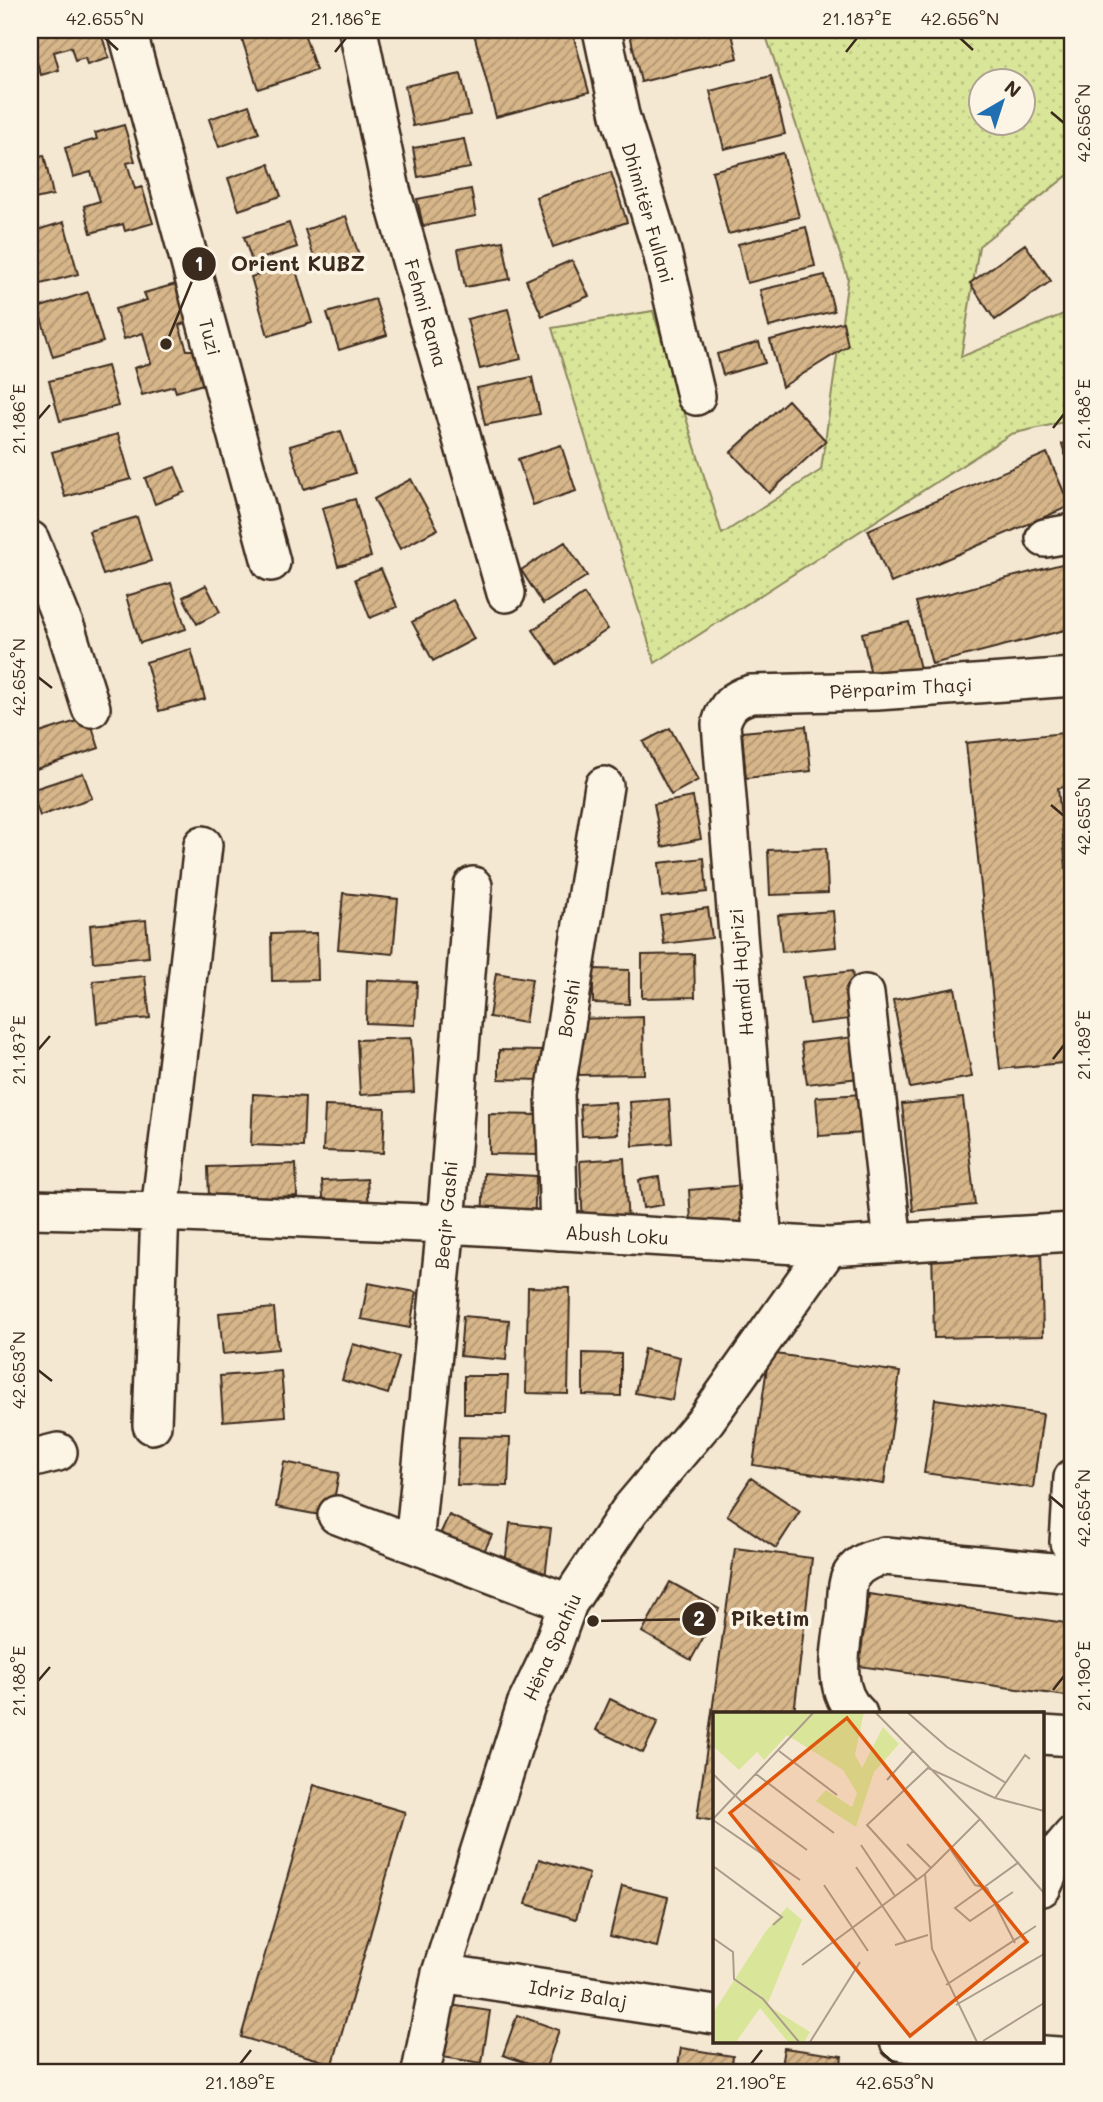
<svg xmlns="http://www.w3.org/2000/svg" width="1103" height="2102" font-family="Mali,sans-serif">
  <defs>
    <pattern id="grass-dots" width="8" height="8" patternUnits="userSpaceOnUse" patternTransform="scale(1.75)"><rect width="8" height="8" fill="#d9e699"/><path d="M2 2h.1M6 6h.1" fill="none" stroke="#bbc583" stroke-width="1.8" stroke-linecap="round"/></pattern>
    <pattern id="building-hatch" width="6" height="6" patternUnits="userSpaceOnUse" patternTransform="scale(1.75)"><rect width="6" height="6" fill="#d7b68a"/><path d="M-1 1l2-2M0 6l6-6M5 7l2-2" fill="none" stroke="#b09470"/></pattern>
  </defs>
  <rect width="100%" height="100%" fill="#f5e8d3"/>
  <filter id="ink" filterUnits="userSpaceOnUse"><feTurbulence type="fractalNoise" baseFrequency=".0143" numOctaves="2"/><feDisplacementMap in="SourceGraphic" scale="14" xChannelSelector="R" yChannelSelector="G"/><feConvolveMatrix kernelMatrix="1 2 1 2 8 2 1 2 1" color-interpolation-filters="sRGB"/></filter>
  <g filter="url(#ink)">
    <path fill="url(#grass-dots)" stroke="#8a885c" stroke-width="2" fill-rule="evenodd" d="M764,30H1073V171L979,246L961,357L1073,310V420L1011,434L655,663L552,328L653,311L722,534L821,470L848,278ZM981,80H1023V122H981Z"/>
    <path fill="url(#building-hatch)" stroke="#3b2a1e" stroke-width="2" d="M30,30H100L109,58L87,65L85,58L75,61L71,47L54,52L59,70L41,75L30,41Z
      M251,30H303L316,70L258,89L240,33Z
      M473,30H572L589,92L496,117Z
      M629,30H731L738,58L641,82Z
      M461,74L470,115L413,126L405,86Z
      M771,76L785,134L724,149L710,91Z
      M30,99L38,129L30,132Z
      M249,105L259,133L219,147L209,119Z
      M124,125L135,161L127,163L135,189L142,187L153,223L125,231L123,224L91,233L84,206L100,201L91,172L73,177L65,148L97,139L95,133Z
      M464,139L470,168L418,177L413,148Z
      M783,153L799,217L728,234L712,171Z
      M44,155L53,195L30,200V158Z
      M269,164L281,196L239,210L228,178Z
      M611,172L627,222L553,247L536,197Z
      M471,189L476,216L423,226L417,199Z
      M346,216L360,258L319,272L305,230Z
      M64,222L78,274L30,287V232Z
      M289,223L297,247L252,262L244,237Z
      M806,227L815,266L747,283L738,244Z
      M503,241L510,279L465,287L458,249Z
      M1025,244L1051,281L995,320L970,283Z
      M572,260L589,296L542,316L526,280Z
      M294,264L312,323L268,336L251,277Z
      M825,275L834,311L769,327L760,290Z
      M176,284L188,322L179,325L187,350H193L203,384L176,392L174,386L142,395L134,368L151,363L143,333L124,339L115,309L147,300L144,293Z
      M88,292L103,342L53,357L38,308Z
      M375,299L387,335L339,350L327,313Z
      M508,309L521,359L480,369L467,319Z
      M843,322L848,346L782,387L770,340Z
      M759,342L765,363L723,375L717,354Z
      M107,366L118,406L60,421L49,381Z
      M532,377L540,414L485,425L477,388Z
      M788,400L826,441L769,493L731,452Z
      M341,431L355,473L304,489L290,446Z
      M118,434L131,479L65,497L52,452Z
      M1073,440V479L1062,444Z
      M561,445L576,491L533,505L518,459Z
      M1047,453L1070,506L891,583L868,530Z
      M175,467L185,492L155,504L145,478Z
      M411,479L438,529L400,549L374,499Z
      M355,499L371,557L338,566L322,508Z
      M137,517L151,561L103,575L89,531Z
      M565,542L587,576L543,604L521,570Z
      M1073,561V628L932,664L916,602Z
      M381,569L397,607L370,618L355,579Z
      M171,583L186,629L140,643L126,596Z
      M206,585L220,612L197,624L183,597Z
      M584,594L608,629L557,664L533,630Z
      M453,600L474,639L433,661L412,622Z
      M909,622L920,669L872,680L862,633Z
      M191,649L205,699L159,711L146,662Z
      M89,717L99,748L30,771V736Z
      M806,726L811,771L746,778L742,732Z
      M670,728L698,780L671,795L643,742Z
      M1073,732V786L1058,788L1073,937V1062L1000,1069L966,743Z
      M83,773L92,798L40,816L31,790Z
      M693,797L701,839L662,847L654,804Z
      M826,848L828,893L770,895L768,850Z
      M704,858L707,892L662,897L659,863Z
      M343,893L398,899L393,954L338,949Z
      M708,908L712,938L664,944L660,915Z
      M833,911L836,947L782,952L778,915Z
      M146,920L149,957L93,962L90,925Z
      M317,933L318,980L272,981L271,934Z
      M694,954L695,997L642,998V955Z
      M593,969L629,970V1004L593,1003Z
      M852,971L858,1018L809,1024L803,977Z
      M496,973L532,979L525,1023L489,1017Z
      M145,976L150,1018L97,1023L93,981Z
      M367,980L417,982L415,1025L366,1023Z
      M955,988L972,1077L910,1088L893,1000Z
      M643,1017L644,1074L579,1075L577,1019Z
      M854,1037L859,1078L807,1084L801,1043Z
      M411,1038L414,1092L360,1095L357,1040Z
      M499,1050L542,1051V1080L499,1079Z
      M253,1094L305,1097L303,1147L251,1145Z
      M862,1094L865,1133L819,1136L816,1097Z
      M963,1098L975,1205L913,1211L902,1104Z
      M669,1099L672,1143L633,1146L630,1102Z
      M615,1102L618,1134L582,1136L580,1104Z
      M325,1106L385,1108L383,1153L323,1151Z
      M489,1114L539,1115V1155L489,1154Z
      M624,1158L628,1224L583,1226L580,1161Z
      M296,1164L297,1196L209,1199L208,1167Z
      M484,1173L536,1176L534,1226L482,1224Z
      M659,1177L663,1205L643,1208L639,1180Z
      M367,1179L369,1208L324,1211L322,1181Z
      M745,1185L749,1231L692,1236L689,1190Z
      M1041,1246L1043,1336L934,1338L932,1248Z
      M368,1283L416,1292L410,1328L361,1319Z
      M528,1287L570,1288L568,1394L526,1393Z
      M274,1308L278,1349L223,1354L219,1313Z
      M463,1316L509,1320L506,1360L460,1356Z
      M353,1344L399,1357L388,1394L342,1380Z
      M644,1349L680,1357L672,1400L635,1393Z
      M583,1353L621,1354V1396L583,1395Z
      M769,1353L900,1372L884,1484L753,1465Z
      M281,1371L285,1416L223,1421L220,1376Z
      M464,1376H508L506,1414H464Z
      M935,1399L1043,1414L1033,1488L924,1473Z
      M459,1437L510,1438L508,1486L457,1485Z
      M284,1462L339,1473L331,1517L276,1507Z
      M751,1478L800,1511L776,1548L727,1515Z
      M449,1515L492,1535L477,1566L434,1547Z
      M510,1523L551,1528L545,1578L504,1573Z
      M735,1548L812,1558L794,1714H715V1821L697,1818Z
      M670,1582L719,1609L691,1660L642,1632Z
      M869,1594L1073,1624V1697L859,1666Z
      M610,1699L658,1722L643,1753L596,1730Z
      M314,1785L405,1812L333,2064L241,2037Z
      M539,1859L589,1874L576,1919L526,1904Z
      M622,1886L668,1897L657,1947L610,1936Z
      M450,2005L490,2011L482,2063L442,2057Z
      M517,2015L559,2030L545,2070L503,2055Z
      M681,2048L733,2056L731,2072H677Z
      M784,2048L842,2056L840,2072H780Z"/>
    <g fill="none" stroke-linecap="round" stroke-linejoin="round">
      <g stroke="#3b2a1e" stroke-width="42">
        <path id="street" d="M127,30L271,562
          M358,30L391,190L506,593
          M602,30L620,115L662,252L696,396
          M1045,538L1073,533
          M30,540L67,632L91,708
          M865,994L893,1243
          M30,1209L160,1212L446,1224L829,1247L1073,1232
          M559,1231L555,1094L604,786
          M763,1243L721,724C726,706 734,699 751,694L877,691L1073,677
          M152,1425L160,1212L203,845
          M30,1459L58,1452
          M1073,1478L1069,1542L1073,1546
          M337,1515L568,1603
          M414,1544L446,1224L473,886
          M858,1714C829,1689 842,1644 846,1611C847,1600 846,1583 852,1574C860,1562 872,1559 885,1556L1073,1574
          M1042,1735L1073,1737
          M1042,1887L1057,1854L1073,1835
          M441,1973L715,2015
          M899,2041L939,2048L1073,2057
          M421,2072L441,1973L526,1705L548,1659L568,1603L630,1510L706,1420L829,1247"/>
      </g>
      <use href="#street" stroke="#fcf5e5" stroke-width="37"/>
    </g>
  </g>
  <path fill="none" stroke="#3b2a1e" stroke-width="2.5" d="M105,38L118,50M960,38L973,50M335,52L346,38M846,52L857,38M1051,112L1064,123M38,419L50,405M1053,428L1064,414M38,677L52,688M1051,805L1064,816M38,1050L50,1036M1053,1059L1064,1045M38,1370L52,1381M1051,1497L1064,1508M38,1681L50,1667M1053,1690L1064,1676M881,2052L895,2064M240,2064L251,2050M751,2064L762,2050"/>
  <g text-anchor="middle" stroke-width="7" stroke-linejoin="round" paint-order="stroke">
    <g font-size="19" fill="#3b2a1e" stroke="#fcf5e5">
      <text transform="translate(648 213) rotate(74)" y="7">Dhimitër Fullani</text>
      <text transform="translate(426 313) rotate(74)" y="7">Fehmi Rama</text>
      <text transform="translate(210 337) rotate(75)" y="7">Tuzi</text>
      <text transform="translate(901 688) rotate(-3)" y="7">Përparim Thaçi</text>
      <text transform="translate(741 972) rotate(-95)" y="7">Hamdi Hajrizi</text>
      <text transform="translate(569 1008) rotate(-81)" y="7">Borshi</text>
      <text transform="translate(446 1215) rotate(-85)" y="7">Beqir Gashi</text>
      <text transform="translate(617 1235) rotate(3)" y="7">Abush Loku</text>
      <text transform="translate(552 1647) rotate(-66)" y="7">Hëna Spahiu</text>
      <text transform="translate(578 1994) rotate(9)" y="7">Idriz Balaj</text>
    </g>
  </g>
  <g transform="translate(713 1712)">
    <rect width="331" height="331" fill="#f5e8d3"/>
    <path d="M0,0H151L142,43L149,56L170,15L186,32L161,60L143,115L103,89L113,78L139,95L144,81L130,58L74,23L51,48L44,40L26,58L0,34ZM74,195L89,208L54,293L97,320L91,330H75L47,296L23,330H0V301L53,219Z" fill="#d9e699"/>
    <path fill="none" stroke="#ab9c8b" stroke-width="2" d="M162,0L267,107L331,181M194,0L234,35L293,71M66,39L124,83M0,62L30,91L94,138M43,62L121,121M174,68L200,39M282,86L312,43L317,47M0,107L101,0M0,108L87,168M194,132L218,156M148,133L182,184M238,138L262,173L274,176L302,231M0,154L69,205L60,213M143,155L193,229M212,162L219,237L264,330M204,168L154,113L215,56L282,86L331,99M111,173L155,239M300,180L257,209L242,196L306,150M0,226L20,240L21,267L50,287L86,330M182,233L215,223M89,253L212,162L267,107M233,273L323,214M243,293L331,242M270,329L331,291M97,330L147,250"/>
    <path fill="#df570d" fill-opacity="0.15" stroke="#df570d" stroke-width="3.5" d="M134,6L314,230L197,324L17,101Z"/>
    <rect width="331" height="331" fill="none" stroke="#3b2a1e" stroke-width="3.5"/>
  </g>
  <path fill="none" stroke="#3b2a1e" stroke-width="2.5" d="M166 344L199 264M593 1621L699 1619"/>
  <g fill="#3b2a1e" stroke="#fcf5e5" stroke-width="2.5">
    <circle cx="166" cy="344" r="7"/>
    <circle cx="593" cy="1621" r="7"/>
    <circle cx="199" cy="264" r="18"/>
    <circle cx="699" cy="1619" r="18"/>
  </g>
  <g font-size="21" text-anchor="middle" font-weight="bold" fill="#fff">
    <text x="199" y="271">1</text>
    <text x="699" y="1626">2</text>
  </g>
  <g font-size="21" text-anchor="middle" font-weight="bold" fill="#3b2a1e" stroke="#fcf5e5" stroke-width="7" stroke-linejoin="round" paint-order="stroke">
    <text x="298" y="271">Orient KUBZ</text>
    <text x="770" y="1626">Piketim</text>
  </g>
  <rect width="1103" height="2102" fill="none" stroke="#fcf5e5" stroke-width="77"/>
  <g transform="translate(1002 102) rotate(39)"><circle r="33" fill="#fcf5e5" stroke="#afa495" stroke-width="2"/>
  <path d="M0-5L12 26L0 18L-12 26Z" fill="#1f6fb2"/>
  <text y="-10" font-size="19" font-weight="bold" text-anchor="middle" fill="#3b2a1e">N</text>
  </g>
  <rect x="38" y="38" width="1026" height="2026" fill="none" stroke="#3b2a1e" stroke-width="2.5"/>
  <g font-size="18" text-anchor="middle" fill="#3b2a1e">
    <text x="105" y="25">42.655°N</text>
    <text x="346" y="25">21.186°E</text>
    <text x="857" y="25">21.187°E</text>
    <text x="960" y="25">42.656°N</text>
    <text transform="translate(1084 123) rotate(-90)" y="6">42.656°N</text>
    <text transform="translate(1084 414) rotate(-90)" y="6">21.188°E</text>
    <text transform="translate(19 419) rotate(-90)" y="6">21.186°E</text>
    <text transform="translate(19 677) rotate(-90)" y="6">42.654°N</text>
    <text transform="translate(1084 816) rotate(-90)" y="6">42.655°N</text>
    <text transform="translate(1084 1045) rotate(-90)" y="6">21.189°E</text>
    <text transform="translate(19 1050) rotate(-90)" y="6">21.187°E</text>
    <text transform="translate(19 1370) rotate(-90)" y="6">42.653°N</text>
    <text transform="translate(1084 1508) rotate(-90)" y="6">42.654°N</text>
    <text transform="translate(1084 1676) rotate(-90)" y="6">21.190°E</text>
    <text transform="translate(19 1681) rotate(-90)" y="6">21.188°E</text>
    <text x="240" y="2089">21.189°E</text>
    <text x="751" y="2089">21.190°E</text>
    <text x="895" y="2089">42.653°N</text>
  </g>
</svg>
